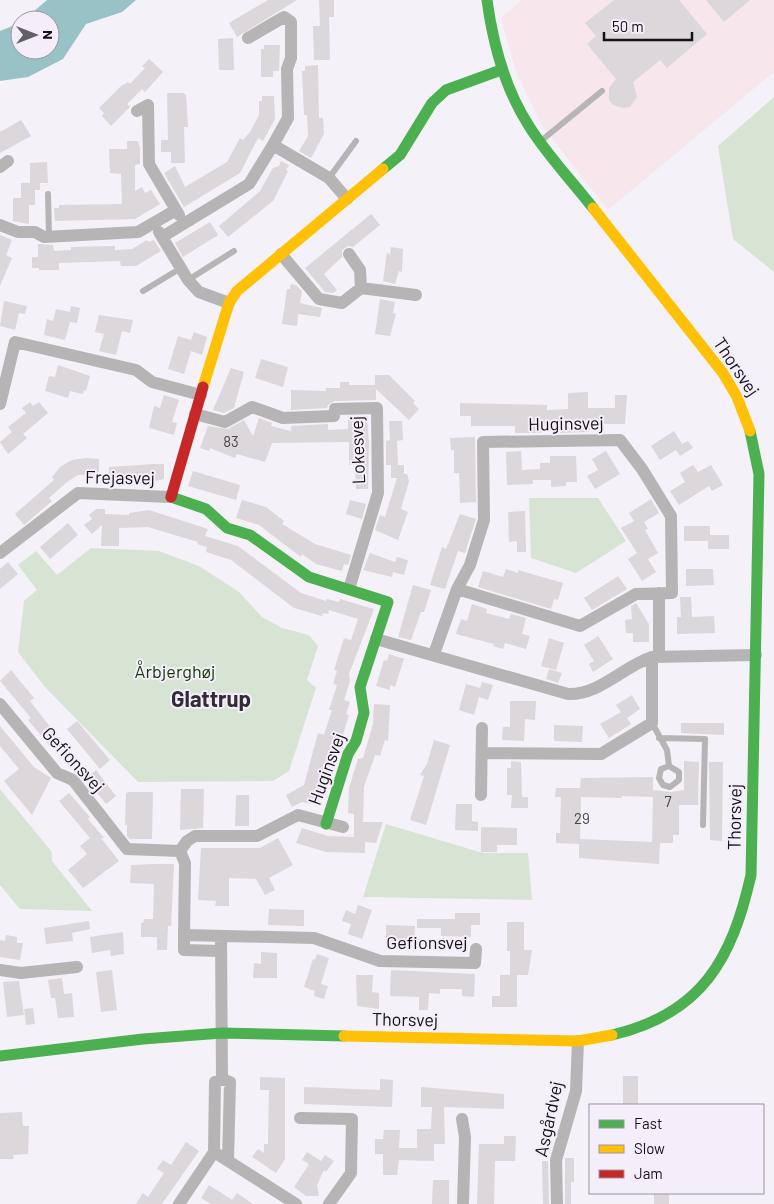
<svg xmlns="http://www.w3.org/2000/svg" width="774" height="1204" font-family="Barlow,sans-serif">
  <rect width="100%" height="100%" fill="#f4f1f8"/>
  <path fill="#f7e7ec" d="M522,0H774V72L608,210L543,127L516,72L501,18Z"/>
  <path fill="#d7e4d4" d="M774,97V272L733,239L718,146Z
    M529,498H598L626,541L576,573L531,558Z
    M91,548L159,551L199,566L239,592L262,617L282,628L309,635L318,646L307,680L316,688L289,771L273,781L138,782L45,687L18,652L24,601L37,590L18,565L36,551L57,575Z
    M0,789L52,852V861L92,911L20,909L0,885Z
    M386,824L483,853H528L532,900L363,897Z"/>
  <path fill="#98c2c6" d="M47,0H136L122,12L86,24L63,59L28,77L0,81V31L20,23V50H50V20H24Z"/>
  <path fill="#dbd7da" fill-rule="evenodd" d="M268,0H297L237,37L229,23Z
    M319,0H334V17H329L330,60H314L313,26H320Z
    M614,0H679L707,34L667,68L660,60L633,82L637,97L630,107L624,108L613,105L609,100V88L616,79L587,44L596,36L585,23Z
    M706,0H750L724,22Z
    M233,38L234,70H219L218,39Z
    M264,45H280L279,71H273V77H261V49H264Z
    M149,59L163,72L145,92L142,89L127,104L130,107L111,126L102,116L104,113L99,108L121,86L128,82L130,84L145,68L142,66Z
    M318,65L319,118H323L324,134L311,158L299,151L308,136L307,115H304L302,71H305V66Z
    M167,93H183L186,95L188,127H184L185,163H171V152H161V140H168Z
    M262,96H274L275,119L263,141L258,138L240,173L184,207L164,173L175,166L185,187L227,162L240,138L243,140L250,132L259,115V101H262Z
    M21,120L31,136L0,153V132Z
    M127,141H138L140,148V164L135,165V191L142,187L145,193L151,190L160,204L135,219L55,221L54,208H59V205L122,204L121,174L110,173L109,149H127Z
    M281,161L289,165L286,170L288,171L273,201L228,237L219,226L260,191L273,168L279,166Z
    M47,162L48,183H40V190H35V205H29V224L13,221V198H21V183H30V163Z
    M371,214L380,225L353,247L348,246L342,250V257L324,274L337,290L333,293L325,292L305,268Z
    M210,222L218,235L183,257L175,243Z
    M0,235L12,240L6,255L12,258L0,286Z
    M147,240L149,242L154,240L161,251L136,266H121L120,261L59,263V270H39V268H32V257H38V244L53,245L54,251L71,250V247L115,246V250L132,249Z
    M391,247L403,249L402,272L399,271L395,284L383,281L387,252L390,255Z
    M291,284L296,285L302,291L300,303L322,308L320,317L298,314L297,326L282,324L287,289H290Z
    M380,299L395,302L393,313L396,314L390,336L375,334Z
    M4,301L27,306L25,314L19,313L15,330L0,326Z
    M71,306L80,308L77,323L70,322L65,340L44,335L47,319L53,321L56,309L70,312Z
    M99,315L133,320L130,333L122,331L116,355L99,351L104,334L95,332Z
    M194,332L207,337L202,355L191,351L184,374L168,369L178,336L191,340Z
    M261,359L288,367L283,387L255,378Z
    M58,365L90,376L86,391L84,390L83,394L70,391L68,398L45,391L49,376L55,377Z
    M231,368L244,372L234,408L224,413L213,410Z
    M375,375H389L415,401L413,403L419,409L409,420L376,389V400L335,401L328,405L327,408L291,410V390L326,391V388H340V382H349V385H375Z
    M588,392V408H615V395H627L625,424H600V430H589V432L560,433V426H541V433H515V426H471V416H460V403L547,405V410L568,409V393Z
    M164,395L179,400L172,422L177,423L174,435L149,428L154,406L160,408Z
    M30,402L33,406L39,402L48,413L23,434L27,438L8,454L0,442L12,432L8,427L26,413L22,408Z
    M367,416L369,443L368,489H356L355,465H349V442L272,443L265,462L237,454L235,458L210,448L209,451L200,448L208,426L228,429L244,420L253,436L259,418L272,423L271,426L291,431V426L328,424V430L348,429V417Z
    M389,421H402L403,440L397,441L398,465H404V474H407L409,481L401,509L408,512L398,540L375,530L380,515L385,517L397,478H391V465H386V441L390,440Z
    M674,431L682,444L688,441L693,448L680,456L676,450L660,460L651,446Z
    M475,437L476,502L460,503L459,473H454V450H451L450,438Z
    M521,451L522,470L540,469V463H550V456H576L577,482H566V486L551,487V480H533V484L507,485L506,452Z
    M606,451L620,474L595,489L587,476L598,470L592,459Z
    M86,458L99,459V474L78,475L67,482L49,498L52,501L24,525L15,514L54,480L52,477L60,467L72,460Z
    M153,464H164V479L148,483L109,481V467Z
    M693,465L698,472L711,465L723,485L712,491L709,486L679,505L670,491L685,482L680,473Z
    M193,471L240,485L236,500L188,486Z
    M651,499L659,513L644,522L648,529L645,530L658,553L648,559L656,572L642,581L628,559L637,553L621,528L634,521L629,513Z
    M242,500L266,507L284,521L282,524L315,544L351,555L348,565L344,564L342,571L316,564L302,554L301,557L259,525L236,518Z
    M350,500L366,504L362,519L346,514Z
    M96,509H105V514L129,515V513L149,510L208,529L205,536L238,546L301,593L326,601L327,599L339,602L340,599L374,609L349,674L350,681L344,700L350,702L346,714L349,715L341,741L335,739L322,790L317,789L312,804L302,802L292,807L286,795L304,785L318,733L324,735L332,710H329L337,685L333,684L337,671L334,670L344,638L351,640L358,619L329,610L328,614L323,613L322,616L294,608L231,560L206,552L207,547L197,544L198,542L148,527L119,528V546H101L102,525L92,534L84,525L92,519L89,515Z
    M525,511L526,552H517V541L509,542L508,512Z
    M460,514L476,519L465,553L458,551L445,589L430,585L442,547L446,549Z
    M68,523L78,535L50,559L40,547Z
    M684,526H710V535H729V549H708V541H684Z
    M370,553L395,562L397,557L408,560L404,575L393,572L392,577L363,570Z
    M8,562L18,574L0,589V569Z
    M506,569L518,573V570L563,583L558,600L554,599L551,609L478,587L483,571L503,577Z
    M686,569H713L714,585L686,586Z
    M618,576L627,589L592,610L584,598Z
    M413,585L431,590L424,612H421L411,640L398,637Z
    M680,597H691L692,617L714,616L715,633L677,634V617H681Z
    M636,603L649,624V642H633V633H626L625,620L632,619L631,606Z
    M472,604L487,609L486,613L509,619L511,614L526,618L522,634L530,636L526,649L505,643L503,649L493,646L494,644L456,634L461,619L467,621Z
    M598,636L613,659L593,672L589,664L594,661L584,645Z
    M549,638L564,643L556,670L541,666Z
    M389,654L404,659L395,687L390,685V690L376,686L384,660L387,661Z
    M549,669L562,673L558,683L546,679Z
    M11,670L34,698L30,701L58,737L49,745L28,720L31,718L0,681Z
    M482,682L493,685L488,700L479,697L474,715L459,710L466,684L480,688Z
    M632,695L640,709L627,718L631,724L609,738L600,724L621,712L616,705Z
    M510,701H536L535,720L525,719L524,741L502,740L503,727H510Z
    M374,704L390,705L388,741L385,740L380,756L375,755L364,787L363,822H383L376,843L365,842V853L326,852L296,843L302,828L328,836L354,837V814L348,813L349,788L358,759L363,758L373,724Z
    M77,721L110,760L100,769L67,729Z
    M681,723H724V735L681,733Z
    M554,725L583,726L582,742L554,741Z
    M0,726L34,767L51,778L32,815L4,781L19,769L0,746Z
    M434,740L450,745L426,825L410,820L424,776L420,775L427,764Z
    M511,761L521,762L522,797H528V808H511L512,795H507V768H511Z
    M684,761L699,762L698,805H679V835H673V843H660L659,864L579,858V844L556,843V833H560L561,797H555L556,788H580L581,778L653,777V790L671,792L684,790ZM622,796L653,797L652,842L580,839L581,797L622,798Z
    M709,762H723L722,841L710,840Z
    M96,770L116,796L106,804L86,779Z
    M181,789H204L203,828L180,830Z
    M129,792H153L152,839H130L127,836V824L125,826L126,793Z
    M69,793L90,817L88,819L104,838H101L119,861L83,888L68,870L87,854L80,846L90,838L59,801Z
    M236,795H249V826H235Z
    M456,804H472V821L478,822V831L455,830Z
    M481,827L517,828V845H497V852H481Z
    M278,838L293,865L269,878L275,890L265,895L256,879L229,878V906H215L216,901L198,900L201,848H260Z
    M153,864H174L171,926H168L167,950H157V937H141V923H143L144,919H153L154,884L130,883L131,865Z
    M358,905L372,910L362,939L348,934L351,924L342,921L346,910L355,914Z
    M269,909L304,910V926L268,925Z
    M455,913H480V925H471V937L441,936V928H417V919H455Z
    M89,921L90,929L72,933L73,941L46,944L44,928Z
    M507,922H524V950H532L528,975H510V951H507Z
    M386,925L415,926L414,942L386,941Z
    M123,932L124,954L111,956L110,950L92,953L90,937Z
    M6,935L17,937V943H23L20,960L0,957V940L5,941Z
    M261,952L277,953V978H253L254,963L261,964Z
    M317,954L329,958L321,984L328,986L324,999L314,996L315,991L304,987L313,959L315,960Z
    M112,970L117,1010L101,1012L96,972Z
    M391,970L475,974L474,997L462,996V989H440V994L429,993L428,1010H419V997L390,996Z
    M356,975H373L372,992L379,993V1009L357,1006Z
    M500,975H517V1007H492V996H500Z
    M62,978L64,994L72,993L74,1017L58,1018L55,998H51L48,980Z
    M19,981L24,1015L7,1017L3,982Z
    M33,1008L35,1024L26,1025L24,1009Z
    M623,1076H638V1105H623Z
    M260,1077L285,1078V1159L276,1173L252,1157L258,1149L264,1153V1144H268L269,1090H260Z
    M380,1079L393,1080L392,1107L304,1104V1087L380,1090Z
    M421,1087L504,1094V1109L444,1107L445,1144H434V1161L399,1160L397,1175H383V1154H375V1139H383L384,1130H400L399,1148H417V1129H431L432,1107H421Z
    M22,1112L23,1126H29L28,1154L13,1155L14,1159H0V1113Z
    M504,1136H516L515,1161H495L494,1204H477L479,1144H504Z
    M186,1142L199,1151L162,1204H136L143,1193L148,1197L164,1173L157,1169L163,1160L171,1165Z
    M307,1152L321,1161L325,1155L334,1161L326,1172L324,1170L317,1185L319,1196H306L294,1187L309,1164L302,1160Z
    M565,1158H574V1182H571V1204H565Z
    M542,1161H548L549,1204H543Z
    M433,1180H449V1204H432Z
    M209,1185L232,1200L237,1193L253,1204H211L201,1198Z
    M654,1193H669V1204H654Z"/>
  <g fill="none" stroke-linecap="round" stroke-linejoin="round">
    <path stroke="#b6b4b4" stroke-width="6" d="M542,140L602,91
      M329,178L356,141
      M48,194L49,236
      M188,280L234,251
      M143,291L181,268
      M652,723L667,750L669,766L679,772V780L670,787L663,785L659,778L661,769L669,766
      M659,738L705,739L703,825"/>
    <path stroke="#b6b4b4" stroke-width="12" d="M137,111L148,105L149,164L179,215
      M273,145L329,178L347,199
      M0,167L8,161
      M0,225L18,232H35L44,237L138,232L176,210
      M159,232L188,280L199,292L229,303
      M162,237L249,184L273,145L288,118L287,69L291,58V22L284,17L248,38
      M281,254L319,299L342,303L361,288L360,270L349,254
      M361,288L416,295
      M0,404L15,342L136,370L152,382L201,395
      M195,414L225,422L252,407L283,418L334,416L335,409L377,408L378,493L349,589
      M0,553L78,493L170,497
      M659,593V656
      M376,639L568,694C600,695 622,667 652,657L756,655
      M434,654L457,589L580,626L636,594L672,593L671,516L642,469L620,440L483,442L484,520L470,565L457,589
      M0,704L57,773L73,780L127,849L180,851L185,863L184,935L314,938L380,961L475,963L476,949
      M482,753L601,754L652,723V657
      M481,795L482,728
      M180,851L187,841L195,836H257L298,815L343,827
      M184,935V950L221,951
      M221,936L222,1079L215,1082L214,1152L296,1204
      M0,970L21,973L77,967
      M222,1079L230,1082L228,1160
      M300,1118L352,1119L351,1173L329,1204
      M462,1119L465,1137L463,1204
      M179,1204L214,1152
      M557,1204L556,1160L576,1091L578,1041"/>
    <path stroke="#4caf50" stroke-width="11" d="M487,0C493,44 505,89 529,126C547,155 572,181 593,208
      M383,169L400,155L432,103L446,90L501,70
      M171,497L206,509L227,528L250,535L309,577L388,602L360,687L364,713L356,741L348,754L326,824
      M612,1035C702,1014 732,959 751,875L759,474L750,431
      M0,1056L143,1039L222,1033L344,1036"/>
    <path stroke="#ffc107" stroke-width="11" d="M593,208L723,373L737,397L750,431
      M203,387L229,303L237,291L383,169
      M344,1036L578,1041L612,1035"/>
    <path stroke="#c62828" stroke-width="11" d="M171,497L203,387"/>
  </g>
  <g text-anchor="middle" stroke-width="4" stroke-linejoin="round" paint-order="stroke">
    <g font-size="15" fill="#49464a">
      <text x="231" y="447">83</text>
      <text x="668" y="807">7</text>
      <text x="582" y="824">29</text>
    </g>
    <g font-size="18" fill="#141216" stroke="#f4eefb">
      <text transform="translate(736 367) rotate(56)" y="6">Thorsvej</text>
      <text transform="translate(566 424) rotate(-1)" y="6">Huginsvej</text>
      <text transform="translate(358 450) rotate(-92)" y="6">Lokesvej</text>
      <text transform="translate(120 478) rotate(1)" y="6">Frejasvej</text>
      <text transform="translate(73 760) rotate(47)" y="6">Gefionsvej</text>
      <text transform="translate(327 769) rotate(-70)" y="6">Huginsvej</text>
      <text transform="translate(735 817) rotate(-89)" y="6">Thorsvej</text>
      <text x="427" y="949">Gefionsvej</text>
      <text transform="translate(405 1020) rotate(1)" y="6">Thorsvej</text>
      <text transform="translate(549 1119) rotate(-78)" y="6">Asgårdvej</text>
    </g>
    <g font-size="18" fill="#133900" stroke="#f4eefb">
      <text x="175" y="678">Årbjerghøj</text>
    </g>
    <g font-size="22" font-weight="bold" fill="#302b35" stroke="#f4eefb">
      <text x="211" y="707">Glattrup</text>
    </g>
  </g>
  <rect x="589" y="1104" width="175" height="90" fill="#f4eefb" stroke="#9a969f"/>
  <rect x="599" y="1120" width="25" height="8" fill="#4caf50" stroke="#9a969f"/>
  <text x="634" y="1129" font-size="15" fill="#141216">Fast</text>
  <rect x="599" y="1145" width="25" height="8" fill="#ffc107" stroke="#9a969f"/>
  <text x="634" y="1154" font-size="15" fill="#141216">Slow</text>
  <rect x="599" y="1170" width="25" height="8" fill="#c62828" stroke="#9a969f"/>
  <text x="634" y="1179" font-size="15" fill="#141216">Jam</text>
  <g transform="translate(35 35) rotate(90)"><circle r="24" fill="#f4eefb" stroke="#9a969f"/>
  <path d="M0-4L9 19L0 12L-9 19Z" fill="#626065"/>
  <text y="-8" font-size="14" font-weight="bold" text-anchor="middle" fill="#141216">N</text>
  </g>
  <path d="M604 32v8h88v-8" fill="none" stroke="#141216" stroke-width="2.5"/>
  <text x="612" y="32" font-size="15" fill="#141216" stroke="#f4eefb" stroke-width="4" paint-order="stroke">50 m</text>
</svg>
